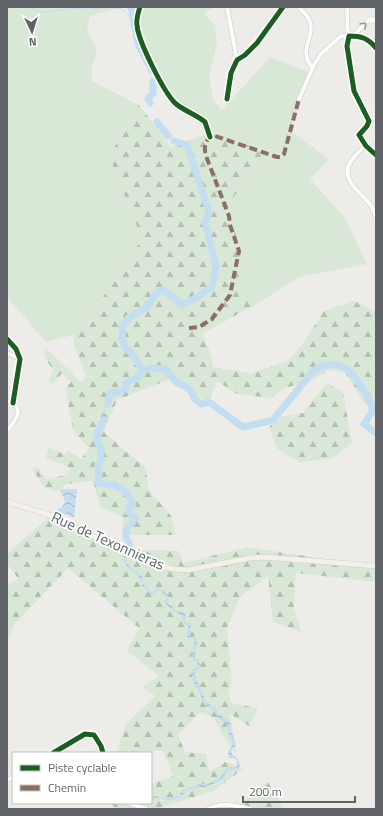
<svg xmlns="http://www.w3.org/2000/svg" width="383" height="816" font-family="'Titillium Web',sans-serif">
  <defs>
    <pattern id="forest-firs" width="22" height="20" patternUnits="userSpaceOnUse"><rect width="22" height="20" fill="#d9e7d6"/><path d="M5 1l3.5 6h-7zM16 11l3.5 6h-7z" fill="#b3bfb1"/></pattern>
    <pattern id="water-waves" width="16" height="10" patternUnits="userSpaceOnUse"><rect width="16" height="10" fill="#c3ddf1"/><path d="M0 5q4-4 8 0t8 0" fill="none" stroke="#a2b7c7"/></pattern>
  </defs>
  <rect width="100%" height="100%" fill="#eeece9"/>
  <path fill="#d9e7d6" d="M7,7H122L90,16L87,29L97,50L92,67V81L139,105L109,156L142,239L106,293L73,335L46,342L7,297Z
    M123,7H211L212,9L204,13L215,25L217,44L209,75L213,100L222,110L270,57L308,72L291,131L329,159L310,179L345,218L367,264L299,277L258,303L239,297V277L245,259L236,235L231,200L270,152L209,133L206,119L176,101L155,66L139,29L141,13Z"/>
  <path fill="url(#forest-firs)" d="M139,105L171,147L209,133L270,152L231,200L236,235L245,259L239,277V297L258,303L202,334L211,355L213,367L250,373L288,361L303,343L324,311L354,301L375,312L376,314V408L364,403L345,372L328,370L312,381L284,388L272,398L237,394L217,381L208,404L176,377L117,400L104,432L129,454L145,466L149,490L171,516L176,535H135L122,533L123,517L100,507L93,481L67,484L56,491L45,488L32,469L37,466L46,479L67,475L70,468L46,458L49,447L65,455L68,450L81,459L89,448L74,432L69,410L66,388L71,382L62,373L52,385L49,380L53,370L44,356L45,347L82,383L86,376L74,345L73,335L106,293L142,239L109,156Z
    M327,383L343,392L352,443L332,459L300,462L277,449L269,427L281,417L303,413Z
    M53,513L111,549L179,551L183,563L247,547L376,567V582L296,573L294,608L301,632L273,622L268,576L240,597L227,628L232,683L228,692L231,703L258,708L249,726L230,714L236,753L227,742L213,717L199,713L178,735L185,752L206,754L209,772L225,762L244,768L214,791L155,809H114L112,803H151V784L173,776L163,750L139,753H116L126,724L155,696L142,687L159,676L127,651L139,628L68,568L14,625L7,643V586L18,578L7,564V554Z
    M268,782L284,809H238L243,801Z"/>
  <path fill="url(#water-waves)" d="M160,289H165L168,292V294L162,290L158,292L145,308L128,318L122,328L123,343L126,348L135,357L142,371L137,379C130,381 126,380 125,389C120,393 116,392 110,393C108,399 104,415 104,421L99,426L97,438L98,444L101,448V461L98,465L99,476L98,483C112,487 121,482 129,497C131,500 132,503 133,506L128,508V512L135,517V519C130,526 122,534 130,543L129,549V544L126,540L125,527L133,521L134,517L128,514L126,510L127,507L131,504C120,483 120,488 98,485L96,483L99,479L96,466C100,459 102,454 100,447L96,445C95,434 96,429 103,421C102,415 107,396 111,392L119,391L124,387L123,385L129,379H136L139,370C136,362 131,358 126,350C118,340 119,325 128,317C132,313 138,312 142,309C150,304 152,294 160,289Z
    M59,489H77L74,518L56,510L62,507L65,502L63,496Z
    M126,553L127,563L133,570L142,575L143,584L149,588L150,593L158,588L163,590L166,594H169L167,602L177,611H181L185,613L186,623H189L191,626L190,635L192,637L194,636L197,641L195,654L193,657L194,658H196L201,664L200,668L194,674L198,684L200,686L203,691L204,700L216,709L217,713L228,720L231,724L230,728L236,745L231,751L233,756C240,758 239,762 240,768L234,771L231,769L225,773V778L211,785L201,786L198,788L187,790L182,796L170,801L162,798H156L151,801V798L154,796C166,798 177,801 184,789L195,786L200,784L210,783L222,776C228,764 226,768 237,767L236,760L235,758H229C227,751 230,749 233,744L229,736L226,723L218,718L214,711L203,703L200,693L193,681L191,673L192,670L199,666L196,661H193L190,655L192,654L195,641L192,638L187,637L188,626L184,624L182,615C174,613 168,607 164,601L167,597L160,591L158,590L153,595L148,594L146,589L142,586L138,575C130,570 120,564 126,553Z"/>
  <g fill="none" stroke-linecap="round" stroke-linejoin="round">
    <path stroke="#c3ddf1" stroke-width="1" d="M26,7L41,12L81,8H120L133,19"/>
    <path stroke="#c3ddf1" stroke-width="7" d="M131,7L138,44L152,71
      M150,103L148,99L153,93V81
      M157,122L168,136
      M174,141L187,145L209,212L205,222L216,266L212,287L199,296L182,305L168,293L162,290L154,296L148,305L142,310L128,318L122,328L123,342L126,348L135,357L142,371L151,368L166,369L177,383L183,385L190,390L195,399L201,404L209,402L240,425L244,427L273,420L313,371C345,350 359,382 372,406V412L364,424L376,433
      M108,403L110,393L120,392L125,389C125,381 130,380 137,379L142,371
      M104,420C99,429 92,437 101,448V461L98,465L99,473L98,483C113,486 120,483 129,497C131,500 132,503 133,506L128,508V512L135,517V519L127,528L126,538C130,543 131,545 128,551"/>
    <g stroke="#c8c8c8" stroke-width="5">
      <path id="minor" d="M140,7C138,13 136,19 137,25C138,41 163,90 174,102C180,109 197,115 205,122L210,137
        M227,7L237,60
        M299,7C302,11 307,15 309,19C317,37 296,50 313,68
        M356,36L358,31L370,19L376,21
        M376,48C368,38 361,36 349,36L347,46L354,91L369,121L367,126L359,135L366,146L376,155
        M227,99L231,73L237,60L245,55L257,43L283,7
        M299,99L314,65L321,54L341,36H349C346,30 348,15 347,7
        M366,145C360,151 351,158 348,167C344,183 362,194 371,205C373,209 374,213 376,217
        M7,339L16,349L20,359L13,403
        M7,353L20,359
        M7,401C27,409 16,419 7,431
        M53,753L85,734L94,735L101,746L103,753
        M7,780L13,777
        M129,803L146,809
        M208,809C224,801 235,806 251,809"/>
    </g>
    <g stroke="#d2ccba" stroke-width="6">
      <path id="major" d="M7,502L47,514L127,552L159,566L174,569L188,570L250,558L265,557L376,566"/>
    </g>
    <use href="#minor" stroke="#fcfcfc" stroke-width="4"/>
    <use href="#major" stroke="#f2f0ea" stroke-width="5"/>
    <path stroke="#8d6e63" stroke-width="4" stroke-dasharray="8 4" stroke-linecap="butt" d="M189,328L199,327L212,319L230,295L239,251L230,225L229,216L206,156C204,148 204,141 212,135L277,157H281L284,154L299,99"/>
    <g stroke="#fff" stroke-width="8">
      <path id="cycleway" d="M140,7C138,13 136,19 137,25C138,41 163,90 174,102C180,109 197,115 205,122L210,137
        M376,48C368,38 361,36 349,36L347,46L354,91L369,121L367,126L359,135L366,146L376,155
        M227,99L231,73L237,60L245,55L257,43L283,7
        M7,339L16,349L20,359L13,403
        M53,753L85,734L94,735L101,746L103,753"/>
    </g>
    <use href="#cycleway" stroke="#1b5e20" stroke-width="5"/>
  </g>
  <defs><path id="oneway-chevron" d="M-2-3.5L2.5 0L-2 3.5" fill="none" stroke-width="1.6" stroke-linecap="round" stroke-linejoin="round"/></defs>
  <use stroke="#96989a" href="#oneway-chevron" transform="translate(364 25) rotate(-43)"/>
  <g text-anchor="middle" stroke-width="3.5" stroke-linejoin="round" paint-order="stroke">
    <g font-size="15" fill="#5f6266" stroke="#fff">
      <text transform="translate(108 541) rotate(24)" y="5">Rue de Texonnieras</text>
    </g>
  </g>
  <rect width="383" height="816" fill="none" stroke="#5f6266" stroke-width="16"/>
  <rect x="12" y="752" width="140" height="52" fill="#ffffff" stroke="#bfc0c2"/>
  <rect x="20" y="765" width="20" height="6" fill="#1b5e20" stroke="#bfc0c2"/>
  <text x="48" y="772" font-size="12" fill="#5f6266">Piste cyclable</text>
  <rect x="20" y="785" width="20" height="6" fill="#8d6e63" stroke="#bfc0c2"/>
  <text x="48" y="792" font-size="12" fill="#5f6266">Chemin</text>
  <g transform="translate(32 32) rotate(176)" stroke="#ffffff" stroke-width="3" paint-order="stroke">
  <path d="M0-3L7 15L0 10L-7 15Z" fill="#5f6266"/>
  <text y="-6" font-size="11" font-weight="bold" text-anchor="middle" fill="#5f6266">N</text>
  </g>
  <path d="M243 796v6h112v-6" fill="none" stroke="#5f6266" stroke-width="2"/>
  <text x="249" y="796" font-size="12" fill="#5f6266" stroke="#ffffff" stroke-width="3" paint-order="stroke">200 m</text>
</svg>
